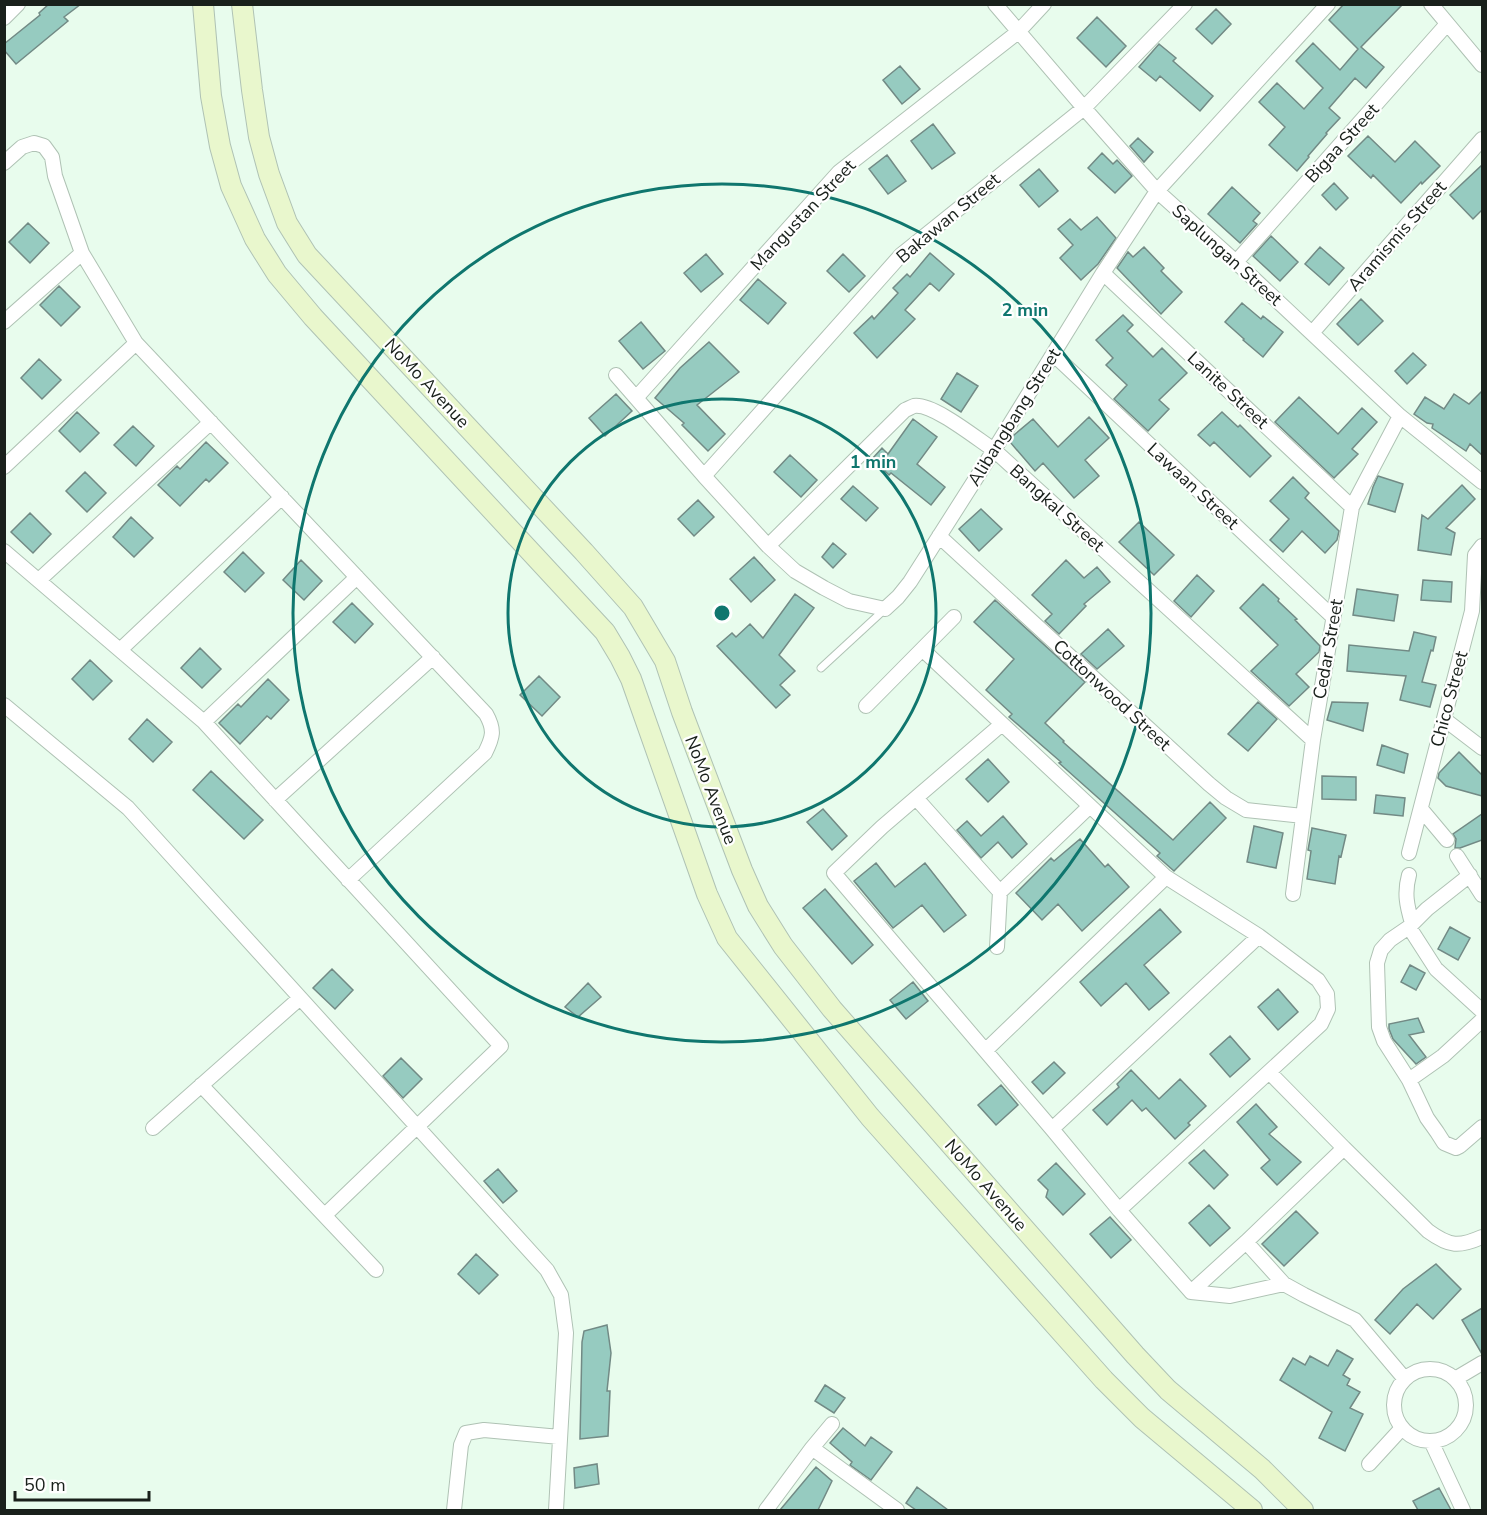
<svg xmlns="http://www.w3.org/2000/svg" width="1487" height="1515" font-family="'Nunito Sans',sans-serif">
  <rect width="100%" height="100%" fill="#e8fced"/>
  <path fill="#96cbc0" stroke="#728a85" stroke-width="1.5" d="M49,4H81L64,17L68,21L16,64L4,50V44L40,15L39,13Z
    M1344,4H1403L1361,47L1384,67L1366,88L1355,78L1329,108L1340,118L1326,133L1327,134L1308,156L1309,157L1297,171L1269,145L1285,127L1259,102L1277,83L1304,109L1323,88L1296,61L1313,43L1340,70L1358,49L1329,20Z
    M1216,9L1231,24L1212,44L1196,29Z
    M1097,17L1126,46L1106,67L1077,38Z
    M1159,44L1176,58L1173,61L1213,96L1200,111L1160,76L1156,81L1139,67Z
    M900,66L920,89L902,104L883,80Z
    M933,124L955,153L932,169L911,141Z
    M1368,136L1395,162L1415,141L1440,166L1422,184L1421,182L1401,203L1373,175L1371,178L1348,156Z
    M1138,138L1153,152L1144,162L1130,146Z
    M1102,153L1113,164L1117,160L1132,176L1115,193L1088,168Z
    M887,155L906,181L888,194L869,169Z
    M1482,165V210L1473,219L1450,195Z
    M1039,169L1058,191L1039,207L1020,185Z
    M1334,183L1348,198L1336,210L1322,195Z
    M1232,187L1260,213L1253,221L1257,224L1240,243L1208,214Z
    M1097,217L1116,238L1098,264L1081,280L1060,258L1073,245L1058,229L1070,219L1081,230Z
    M28,223L49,243L30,263L9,242Z
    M1271,236L1298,262L1280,281L1253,256Z
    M1144,247L1164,268L1161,271L1182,292L1161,314L1117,268L1128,252L1133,257Z
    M1320,247L1344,268L1329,285L1305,264Z
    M930,253L954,274L939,291L930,283L905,310L915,319L877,358L854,333L872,316L874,319L898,293L893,288L907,274L910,277Z
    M706,254L723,274L701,292L684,273Z
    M843,254L865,276L849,292L827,271Z
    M758,279L786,303L768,324L740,300Z
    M59,286L80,307L61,326L40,305Z
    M1361,299L1383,321L1358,345L1337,324Z
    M1242,303L1261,319L1263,316L1283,332L1263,357L1243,340L1244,339L1225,322Z
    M1123,315L1133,325L1127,331L1153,357L1162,348L1187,373L1159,400L1169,409L1148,431L1114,399L1127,385L1106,365L1113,358L1096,340Z
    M641,322L665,351L643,369L619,341Z
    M709,342L739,372L697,405L725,434L708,451L682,425L684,423L655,398L680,368Z
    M1413,353L1426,365L1407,384L1395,371Z
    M39,359L61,380L42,399L21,378Z
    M957,373L978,386L961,412L941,399Z
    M1482,391V455L1470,444L1466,451L1432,428L1433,424L1427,423L1414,414L1425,397L1444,409L1454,394L1469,404Z
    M616,394L632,411L605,436L589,418Z
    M1299,397L1338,434L1362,408L1377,422L1352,449L1358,454L1334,478L1275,422Z
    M77,412L99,433L80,452L59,431Z
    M1222,412L1238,427L1240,425L1271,456L1250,477L1214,442L1210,446L1198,435Z
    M1089,417L1109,438L1085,460L1099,476L1074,498L1043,463L1035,471L1010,442L1014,435L1033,419L1058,447Z
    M913,419L937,437L917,464L945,487L931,505L891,473L889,475L872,459L882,448L888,454Z
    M133,426L154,446L136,466L114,445Z
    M206,442L228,463L209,482L206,479L180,506L158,485L177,466L180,469Z
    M790,455L817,480L801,497L774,472Z
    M85,472L106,493L87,512L66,491Z
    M1378,476L1403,484L1395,512L1368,504L1373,487Z
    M1293,477L1309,493L1305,498L1339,531L1337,540L1325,553L1302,531L1283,552L1270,540L1289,519L1270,501Z
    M1462,485L1475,499L1446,528L1455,533L1451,555L1418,550L1422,515L1428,519Z
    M853,486L878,508L866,521L841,499Z
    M698,500L714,517L694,536L678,519Z
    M981,509L1002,529L979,551L959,529Z
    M30,513L51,534L33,553L11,532Z
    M131,517L153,538L134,557L113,537Z
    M1139,522L1174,555L1154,575L1119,542Z
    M833,543L846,554L833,568L822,557Z
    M243,552L264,573L245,592L224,572Z
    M754,557L775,580L751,602L730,579Z
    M301,560L322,581L304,600L283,580Z
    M1066,560L1084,578L1097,567L1110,582L1084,604L1086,606L1059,634L1045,621L1052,614L1032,595Z
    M1197,575L1214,591L1191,617L1174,601Z
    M1423,580L1452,582L1451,602L1421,600Z
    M1263,584L1279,599L1278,601L1297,619L1295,620L1320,646L1319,652L1296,674L1309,687L1289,706L1251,671L1278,645L1240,608Z
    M1357,589L1398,595L1394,621L1353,615Z
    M795,594L814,608L779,655L795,671L780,685L790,695L776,708L717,646L732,633L736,637L750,624L763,638Z
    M995,600L1085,682L1045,723L1064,741L1063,742L1173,840L1210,802L1226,818L1174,871L1157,856L1160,853L1059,763L1061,762L1009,717L1012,714L986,690L1014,659L974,622Z
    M352,603L373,624L355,643L333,622Z
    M1108,629L1124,646L1097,669L1081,654Z
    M1414,632L1436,637L1433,651L1431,650L1422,682L1436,685L1430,707L1400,700L1406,676L1347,671L1349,645L1409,651Z
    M200,648L221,669L202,688L181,668Z
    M90,660L112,681L93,700L72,679Z
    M539,676L560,697L542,716L520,695Z
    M268,679L289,700L271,719L267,716L240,744L219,723L238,704L241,707Z
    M1258,702L1277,719L1248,751L1228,734Z
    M1332,702L1368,703L1363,731L1327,720Z
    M147,719L172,742L153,762L129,739Z
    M1382,745L1408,754L1404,773L1377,765Z
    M1459,752L1482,775V796L1446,786L1438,778L1439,773Z
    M988,759L1009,782L988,802L966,779Z
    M211,771L263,820L244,839L193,790Z
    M1322,776L1356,777V800L1322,799Z
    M1376,795L1405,798L1403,816L1374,813Z
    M823,809L847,836L832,850L807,822Z
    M1482,814V840L1460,848H1455L1456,839L1453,834Z
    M1003,816L1027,844L1012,858L998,842L981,858L957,830L967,821L981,836Z
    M1254,826L1283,833L1276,868L1247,862Z
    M1312,828L1346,835L1341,857L1339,856L1335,884L1307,879L1311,851L1308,850Z
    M1080,839L1105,867L1108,864L1129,887L1082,931L1058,904L1042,920L1016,893L1051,858L1054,861Z
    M876,863L895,887L925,863L966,915L944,932L922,905L893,928L854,881Z
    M825,889L873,945L852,964L803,908Z
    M1160,909L1181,932L1144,965L1169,993L1149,1010L1126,983L1101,1006L1080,982Z
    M1450,927L1470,938L1458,960L1438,949Z
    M1410,965L1425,973L1416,990L1401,982Z
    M332,969L353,990L335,1009L313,988Z
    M913,982L928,1001L906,1019L890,1000Z
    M588,983L601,997L578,1017L565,1007Z
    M1278,989L1298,1012L1278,1030L1258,1007Z
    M1418,1018L1424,1032L1409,1035L1426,1057L1416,1064L1393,1039L1389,1029V1024Z
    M1230,1036L1250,1059L1230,1077L1210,1054Z
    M401,1058L422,1079L403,1098L383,1076Z
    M1054,1062L1065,1073L1043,1094L1032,1082Z
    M1131,1070L1159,1099L1180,1079L1206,1106L1188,1123L1190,1125L1175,1139L1146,1108L1142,1111L1132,1100L1107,1125L1093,1110L1119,1087L1117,1084Z
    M1001,1085L1018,1105L996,1125L978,1105Z
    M1256,1104L1277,1127L1269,1134L1301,1162L1277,1185L1261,1168L1270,1160L1237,1122Z
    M1204,1150L1228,1175L1214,1189L1189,1163Z
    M1056,1163L1085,1194L1063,1215L1046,1197L1048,1190L1038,1180Z
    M498,1169L517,1191L503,1203L484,1181Z
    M1209,1205L1230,1228L1210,1246L1189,1223Z
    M1296,1211L1318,1233L1284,1266L1262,1244Z
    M1110,1217L1131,1240L1111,1258L1090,1234Z
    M476,1254L498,1275L479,1294L458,1274Z
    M1436,1264L1461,1289L1433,1319L1417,1304L1390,1334L1375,1320L1403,1289Z
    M1482,1308V1354L1462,1320Z
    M607,1325L611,1353L607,1391H610L608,1436L580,1439L582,1342L584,1331Z
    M1337,1350L1353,1359L1343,1375L1350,1379L1347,1385L1360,1392L1350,1408L1363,1414L1345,1451L1319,1438L1332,1412L1280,1380L1293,1358L1305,1365L1310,1356L1328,1366Z
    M825,1385L845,1398L834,1413L815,1401Z
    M843,1428L865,1446L871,1437L892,1452L871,1480L850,1465L852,1462L830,1443Z
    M597,1464L599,1484L575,1488L574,1468Z
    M816,1467L832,1481L818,1510H780Z
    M917,1487L948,1510H916L906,1503Z
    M1439,1488L1451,1510H1418L1413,1501Z"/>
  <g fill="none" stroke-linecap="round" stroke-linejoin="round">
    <g stroke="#afc2b4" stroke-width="9">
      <path id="lane" d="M821,668L885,609"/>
    </g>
    <g stroke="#afc2b4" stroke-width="16">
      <path id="street" d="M995,4L1084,108L1157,191L1236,262L1400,416L1482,482
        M1431,4L1482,65
        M4,18L18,4
        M4,163L22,147L34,143L44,146L52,157L55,176L82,253L136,343L486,714C495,730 493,737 485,753L348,880
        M1236,262L1447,24
        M1103,273L1352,507
        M4,322L82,253
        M1312,333L1482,139
        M1053,354L1334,618
        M616,375L704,476L768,546L795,571L824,588L849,601L885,609L898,597L910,582L994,450L1103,273L1157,191L1328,4
        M636,398L839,172L1018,32L1044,4
        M4,467L136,343
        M704,476L901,255L1084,108L1185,4
        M939,536L1209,784L1226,798L1246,810L1303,816
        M768,546L905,410C908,409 911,407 914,406C933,403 977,439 994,450L1313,740
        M4,551L204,722L501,1046L325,1215
        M39,580L211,422
        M120,650L282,497
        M923,650L1166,877L1259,936L1318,980L1327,994L1328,1009L1321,1024L1119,1210
        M4,705L128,808L547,1270L561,1295L566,1333L556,1510
        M866,706L954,617
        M1444,719L1482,748
        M204,722L357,577
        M1002,724L882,827L834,873L1052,1129L1119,1210L1191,1292L1230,1296L1284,1284
        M916,798L1000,892
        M275,800L433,657
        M1421,809L1447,840
        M1409,853L1472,611L1475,555L1482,546
        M1457,856L1482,895
        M1409,875C1404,893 1407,906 1412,923
        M1470,875L1427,909L1409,927L1390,940L1381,950L1377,963L1379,1027L1384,1041L1409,1080L1427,1118L1437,1132L1444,1143L1456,1148L1460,1146L1482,1127
        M1293,894L1313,740L1352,507L1400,416
        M1409,927L1436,969L1482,1011
        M997,947L1000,892L1090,806
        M986,1050L1166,877
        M1269,1072L1344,1148
        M1409,1080L1443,1056L1482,1020
        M201,1085L376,1270
        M153,1128L300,998
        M1052,1129L1259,936
        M1246,1242L1284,1284L1304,1295L1355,1320L1404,1378
        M1191,1292L1246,1242L1344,1148L1428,1231C1450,1247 1459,1247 1482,1237
        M1394 1405a36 36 0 1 1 72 0a36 36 0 1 1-72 0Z
        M1455,1379L1482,1363
        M1431,1441L1463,1510
        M812,1448L897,1510
        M1369,1464L1402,1428
        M454,1510L461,1445L466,1433L484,1430L560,1437
        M766,1510L812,1448L832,1424"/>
    </g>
    <g stroke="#afc2b4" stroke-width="22">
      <path id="secondary" d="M203,4L211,96L220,146L231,186L255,239L277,274L313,317L605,632L620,657L631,679L707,894L727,938L870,1117L1104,1380L1142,1418L1252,1510
        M242,4L252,90L259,137L269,174L287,223L307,255L584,552L633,607L665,661L682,712L742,870L758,906L783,946L832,1009L1135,1355L1168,1390L1262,1469L1303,1510"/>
    </g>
    <use href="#lane" stroke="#fff" stroke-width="7"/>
    <use href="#street" stroke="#fff" stroke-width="14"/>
    <use href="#secondary" stroke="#e9f7cd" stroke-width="20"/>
  </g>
  <g fill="none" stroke="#0f766e" stroke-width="3">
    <circle cx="722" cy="613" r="214"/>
    <circle cx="722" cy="613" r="429"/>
  </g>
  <g text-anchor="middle" stroke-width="4.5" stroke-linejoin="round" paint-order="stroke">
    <g font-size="18" fill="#19201b" stroke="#fff">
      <text transform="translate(1342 143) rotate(-48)" y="6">Bigaa Street</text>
      <text transform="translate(803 215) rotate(-47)" y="6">Mangustan Street</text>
      <text transform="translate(948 218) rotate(-40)" y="6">Bakawan Street</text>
      <text transform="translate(1397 236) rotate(-49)" y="6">Aramismis Street</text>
      <text transform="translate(1227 255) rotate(42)" y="6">Saplungan Street</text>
      <text transform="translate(427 383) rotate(47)" y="6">NoMo Avenue</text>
      <text transform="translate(1228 390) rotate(43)" y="6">Lanite Street</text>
      <text transform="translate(1014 417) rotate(-58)" y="6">Alibangbang Street</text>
      <text transform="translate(1193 486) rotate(43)" y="6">Lawaan Street</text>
      <text transform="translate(1057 508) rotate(42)" y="6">Bangkal Street</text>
      <text transform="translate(1328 649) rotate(-80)" y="6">Cedar Street</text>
      <text transform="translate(1112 695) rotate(43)" y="6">Cottonwood Street</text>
      <text transform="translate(1449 699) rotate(-75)" y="6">Chico Street</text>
      <text transform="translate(711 790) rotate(69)" y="6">NoMo Avenue</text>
      <text transform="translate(986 1185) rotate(49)" y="6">NoMo Avenue</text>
    </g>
  </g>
  <circle cx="722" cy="613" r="9" fill="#0f766e" stroke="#fff" stroke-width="3"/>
  <g font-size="18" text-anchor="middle" font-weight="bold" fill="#0f766e" stroke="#fff" stroke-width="4.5" stroke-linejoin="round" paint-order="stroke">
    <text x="1025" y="316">2 min</text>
    <text x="873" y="468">1 min</text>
  </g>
  <rect width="1487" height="1515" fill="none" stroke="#19201b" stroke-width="12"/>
  <path d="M15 1491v9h134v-9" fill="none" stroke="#19201b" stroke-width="3"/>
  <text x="24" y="1491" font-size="18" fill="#19201b" stroke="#ffffff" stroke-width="4.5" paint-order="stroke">50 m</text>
</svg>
